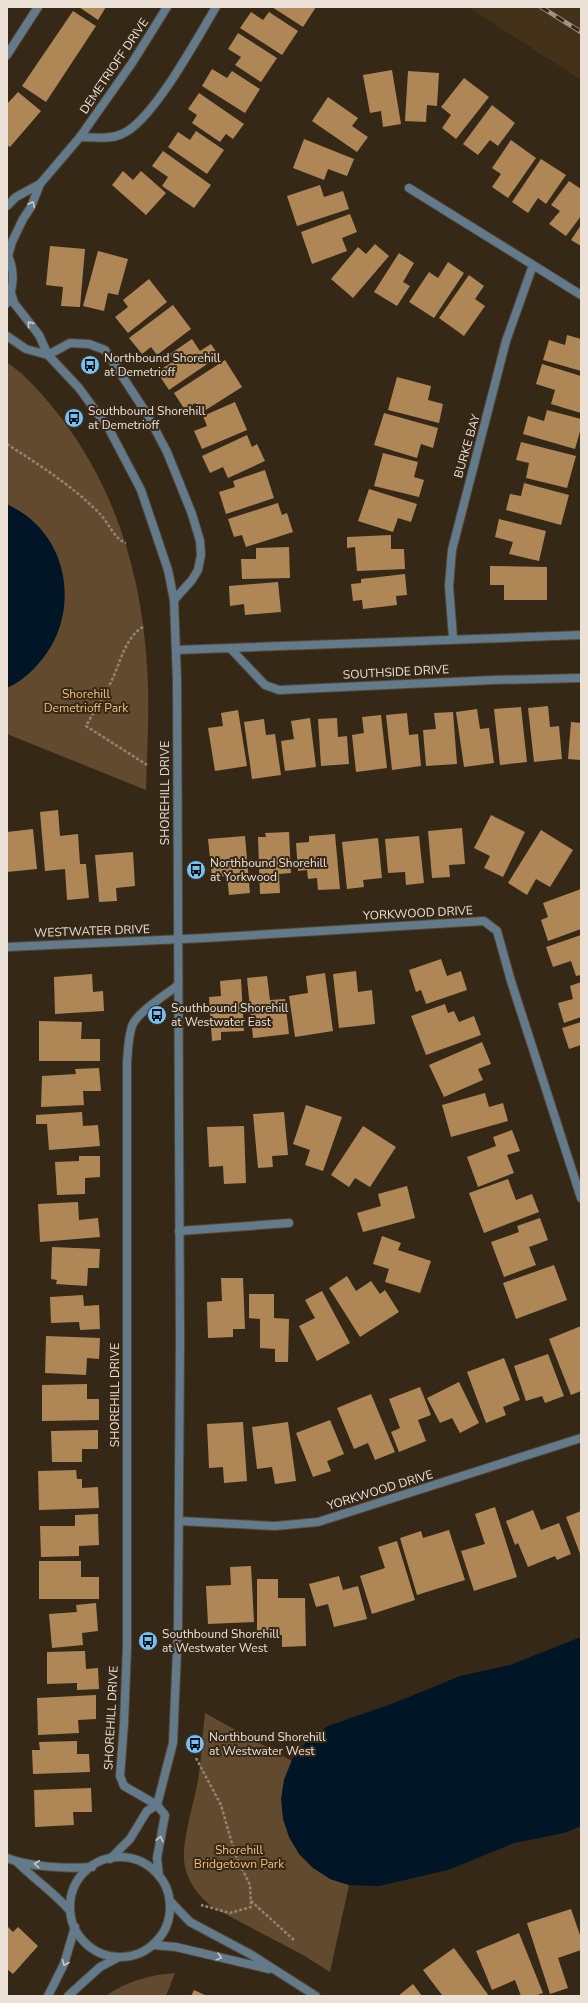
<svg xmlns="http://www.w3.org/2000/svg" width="588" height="2003" font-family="'Nunito Sans',sans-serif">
  <rect width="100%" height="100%" fill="#362817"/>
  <path fill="#44311a" d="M468,7H581V80Z"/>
  <path fill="#614a2e" d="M7,363C24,372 50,403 62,419C116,490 142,577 147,666C150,707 147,749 146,790L7,734V688L35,668L40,528L28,517L7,504Z
    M205,1713L292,1761L284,1780L330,1879L349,1885L330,1972L303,1955L212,1907C199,1896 189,1884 185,1867C180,1845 194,1804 198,1780C202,1758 202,1736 205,1713Z
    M175,1973L166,1996H106C127,1981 149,1975 175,1973Z"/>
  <path fill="#001525" d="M7,504C14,508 22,512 28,517C70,550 76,612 46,654C36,668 23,681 7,688Z
    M581,1637V1826L564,1833L514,1843L448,1870L379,1886L349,1885L330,1879L313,1868L299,1854L289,1837L283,1819L281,1799L284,1780L292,1760L307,1741L328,1726L394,1703L460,1676L510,1665Z"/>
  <path fill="#af8757" d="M79,7H106L98,20Z
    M272,7H316L303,27Z
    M73,11L96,26L46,102L22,86Z
    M251,12L263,20L269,12L298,31L282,55L240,28Z
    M238,33L277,58L261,82L235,65L241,57L228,49Z
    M212,69L227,78L232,71L260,89L245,113L202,86Z
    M392,70L401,124L383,127L381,111L370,113L363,75Z
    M408,71L439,73L437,106L427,105L426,122L405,121Z
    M464,78L489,97L456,139L442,128L451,115L441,107Z
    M18,92L41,111L10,147L7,145V104Z
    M199,93L244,124L233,139L226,134L220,142L192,123L197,115L188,109Z
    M328,97L358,118L352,126L368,137L357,152L312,121Z
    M492,105L515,123L498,146L490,140L478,155L463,144Z
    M196,131L224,150L207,174L168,147L178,132L190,140Z
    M304,139L354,159L347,176L328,169L324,180L293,168Z
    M511,140L536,158L508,198L492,187L501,174L492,168Z
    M163,151L211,185L194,208L162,186L168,177L152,166Z
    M541,159L566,175L546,204L538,198L528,213L512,202Z
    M123,171L133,180L141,171L166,193L146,215L112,185Z
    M569,181L581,189V216L566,236L549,224L560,211L551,205Z
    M320,185L324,197L343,191L349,209L297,226L287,196Z
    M350,214L357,232L342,238L347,251L312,264L301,232Z
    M581,225V246L571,240Z
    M375,244L389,256L353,298L331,279L358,247L366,254Z
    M50,246L85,249L80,307L61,306L63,287L46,285Z
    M98,251L128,259L118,295L108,293L104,311L83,306Z
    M399,253L414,263L403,282L410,286L397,306L374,292Z
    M448,262L464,273L434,318L409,302L429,272L438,278Z
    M469,275L484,286L475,299L485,306L464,336L439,318Z
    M149,279L167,302L128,333L115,317L128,307L123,300Z
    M173,305L191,329L157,355L151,347L142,354L129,338Z
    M567,335L581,339V371L543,360L549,340L565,345Z
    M192,339L200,351L211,344L219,356L169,390L157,372L174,361L170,354Z
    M225,360L242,387L201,413L195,403L185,410L174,393Z
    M542,364L581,376V413L551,404L555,390L536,384Z
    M397,377L431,386L428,400L443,404L439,423L388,410Z
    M235,402L247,430L202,449L194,431L207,426L203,416Z
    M547,410L581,419V428L575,449L523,434L528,416L544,421Z
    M384,413L438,428L433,448L421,444L417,458L374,445Z
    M247,435L252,447L257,444L265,461L228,478L223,467L210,473L202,456Z
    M521,442L576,456L567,488L526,478L529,463L516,460Z
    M383,453L418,462L414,477L424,480L419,497L374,486Z
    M265,470L274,498L226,514L219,492L235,487L233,481Z
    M524,483L569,495L561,525L506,510L510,494L521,496Z
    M369,489L417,504L411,522L398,518L393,532L358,521Z
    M278,503L282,515L287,513L293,532L246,547L242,535L234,537L228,519Z
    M499,519L546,531L539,561L509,554L513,542L495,537Z
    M391,535V549H404L405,569L357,571L355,547L347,548V537Z
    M289,547L290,578L242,579L241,559H256V548Z
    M490,566L547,567V600H504V585H490Z
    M405,574L407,595L396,596L397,605L363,609L362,600L353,601L351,584L361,583V579Z
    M278,582L281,612L245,615L244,604L230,606L229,586Z
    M548,706L550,727L559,726L562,759L534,762L528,708Z
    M521,707L527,762L500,765L494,709Z
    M477,709L480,729L489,728L494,763L464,767L456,712Z
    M238,710L247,766L215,771L208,728L223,726L221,713Z
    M453,712L457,764L426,766L423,730L436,729L434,713Z
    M407,713L409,735L418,734L421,766L392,770L386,715Z
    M381,715L387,768L356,772L352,735L364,733L362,717Z
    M310,718L316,767L285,771L281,741L294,739L291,721Z
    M337,718L338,737L347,736L349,764L321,766L318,719Z
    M264,719L266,735L275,734L281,775L252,779L244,722Z
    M571,722L581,723V760L568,759Z
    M58,810L60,836L78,834L80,864H86L89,898L67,900L65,869L45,871L40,812Z
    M491,815L525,832L503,877L484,868L490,856L474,848Z
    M462,828L465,864L449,865L450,877L432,878L428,831Z
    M33,829L37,869L7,872V832Z
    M541,830L573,850L550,887L536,879L527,895L508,883Z
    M289,832L291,873L279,874L280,893L260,894L258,837H266L265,833Z
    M335,834L340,889L318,890L317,878L308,879L307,870L298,871L296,843L309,842V836Z
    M245,836L250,893L229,895L227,876L212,877L208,839Z
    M419,836L424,883L406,885L405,872L388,873L385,839Z
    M378,838L382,878L363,880L364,887L347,889L342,842Z
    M133,852L135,886L116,888L117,901L99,902L95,855Z
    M581,889V929L548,941L541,920L548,917L543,903Z
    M581,935V975L576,976L571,961L553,967L546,947Z
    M441,959L447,976L461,971L467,990L426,1004L421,990L416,992L409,970Z
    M356,971L358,992L372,990L375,1024L339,1028L333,974Z
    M325,973L333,1031L295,1037L289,996L308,993L306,976Z
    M92,974L93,992L103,991L104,1011L55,1014L54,977Z
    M267,976L270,1000L285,999L289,1034L253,1038L247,978Z
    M241,979L244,1031L221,1032V1040L212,1041L209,997L221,996L220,981Z
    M581,982V1017L564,1023L558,1003L573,999L570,986Z
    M445,1004L448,1013L454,1011L459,1022L474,1016L481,1035L426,1055L411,1016Z
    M39,1021L82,1022L81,1039H100V1061H39Z
    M581,1022V1045L569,1049L562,1028Z
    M482,1042L491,1064L478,1069L483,1080L444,1097L429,1065Z
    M99,1068L101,1091H83L84,1105L41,1107L42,1076L76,1074L75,1069Z
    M485,1093L489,1107L503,1103L508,1121L451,1137L442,1105Z
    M306,1105L342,1117L323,1171L305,1165L310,1150L293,1144Z
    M82,1112L83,1126L98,1125L100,1146L49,1150L47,1124H36V1115Z
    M284,1112L288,1155L272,1156L273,1167L258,1168L253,1114Z
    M244,1126L246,1183L224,1184L223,1166L209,1167L207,1127Z
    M363,1126L396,1147L370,1187L355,1178L349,1187L331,1175Z
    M512,1130L520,1151L507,1155L514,1173L478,1187L467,1157L496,1146L493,1137Z
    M79,1156H100V1177L85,1178V1194L57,1195L55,1162L79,1161Z
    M508,1179L516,1200L532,1194L539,1212L484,1233L469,1193Z
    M407,1186L415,1218L363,1232L357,1213L381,1206L378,1194Z
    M78,1202L79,1220L98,1218L100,1237L40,1242L38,1204Z
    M540,1218L548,1240L529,1247L536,1265L504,1277L491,1242L519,1232L517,1226Z
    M382,1236L401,1243L398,1250L431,1261L420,1293L385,1282L389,1269L373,1264Z
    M52,1247L100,1249L99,1268H88L87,1286L56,1284L57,1280L51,1279Z
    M554,1265L567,1300L516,1319L503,1283Z
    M347,1276L356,1291L371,1281L380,1294L385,1290L399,1312L360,1337L329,1288Z
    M221,1278H243L245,1329H233V1337L208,1338L207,1302L222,1301Z
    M322,1291L350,1343L317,1361L299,1326L315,1318L305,1300Z
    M249,1294H274V1318L289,1319L288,1362H275V1349L260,1348V1319L249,1318Z
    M83,1295L84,1306L99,1305L100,1329L80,1330L79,1322L51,1323L50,1297Z
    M581,1326V1391L571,1395L549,1339Z
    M46,1336L100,1338L99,1359L87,1358L86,1375L45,1373Z
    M548,1354L564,1396L545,1403L542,1396L526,1401L514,1366Z
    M504,1358L520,1400L503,1407L506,1415L486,1423L467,1372Z
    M459,1382L479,1423L460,1433L452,1418L440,1423L427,1398Z
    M87,1384V1399H99V1420L42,1421V1385Z
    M420,1387L431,1415L418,1420L426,1441L399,1452L391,1432L400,1428L389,1399Z
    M371,1394L395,1452L375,1460L368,1443L354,1449L337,1408Z
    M330,1420L344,1454L327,1461L331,1471L313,1477L296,1433Z
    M243,1422L247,1481L224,1483L223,1467L209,1468L207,1424Z
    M288,1422L296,1481L275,1484L272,1467L257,1469L252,1427Z
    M98,1430V1449H82V1462H52L51,1431Z
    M76,1470L77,1479H82V1488L98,1487L99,1508L39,1510L38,1471Z
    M495,1507L517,1577L474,1591L461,1551L485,1544L475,1514Z
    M533,1510L541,1530L559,1523L571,1554L557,1560L555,1556L528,1567L518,1543L515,1545L506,1521Z
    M581,1511V1556L566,1517Z
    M98,1514L99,1545L79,1546V1556L41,1557L40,1526H75V1515Z
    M449,1530L465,1580L417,1595L400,1538L421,1531L423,1538Z
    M397,1541L415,1600L372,1614L360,1576L385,1568L378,1547Z
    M39,1561H81V1577H99V1599H39Z
    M251,1566L254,1622L208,1624L206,1586L231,1585L230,1567Z
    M339,1576L343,1590L358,1586L367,1619L334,1627L328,1604L316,1607L309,1584Z
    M257,1579H278V1598H305L306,1646L282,1647V1635H257Z
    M96,1603L98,1631L82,1633L83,1645L52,1648L49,1614L77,1612L76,1605Z
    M85,1651L86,1669L98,1668L99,1689L77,1690V1683L47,1684V1652Z
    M96,1695V1719L78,1720L79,1733L38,1735L37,1698Z
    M77,1741V1754H89L90,1772L33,1774L32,1750H40L39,1742Z
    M91,1788L92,1812H73L74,1825L35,1827L34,1790Z
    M571,1909L581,1938V1950L558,1958L568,1988L550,1994L527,1923Z
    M7,1926L13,1932L18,1927L38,1946L13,1974L7,1969Z
    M519,1933L543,1993L535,1996H521L515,1980L492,1990L476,1951Z
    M454,1948L489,1996H441L442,1995L423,1970Z
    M413,1984L422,1996H398Z
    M194,1990L207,1996H191Z"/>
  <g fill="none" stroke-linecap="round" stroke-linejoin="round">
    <g stroke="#534636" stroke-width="10">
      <path id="service" d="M7,55L38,7
        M80,137C94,137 109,140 122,134C153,121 197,38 216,7"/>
    </g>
    <g stroke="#534636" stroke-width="10">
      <path id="minor" d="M409,188L533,265
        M7,206L16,197L40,184
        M8,256L12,242L23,219L31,207L40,184L80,137L132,63L167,7
        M48,355L70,343L89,344L105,350L147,414L167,452L192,514L200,541L201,555L198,570L192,580L174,600
        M453,638L449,586L452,550L506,341L533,265L581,295
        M230,648L265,685L279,690L493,680L581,678
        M176,650L581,635
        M7,947L205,938L484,921L497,931L511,981L581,1198
        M179,1231L289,1223
        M179,1521L275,1526L318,1522L581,1438
        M157,1805L124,1786L120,1776L124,1723L127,1647V1063C128,1051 128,1038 132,1026C137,1012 166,995 178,985
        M7,1858C29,1867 68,1869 92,1867
        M18,1863C35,1880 55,1893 70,1911
        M170,1901L190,1922L250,1954L316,1996
        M153,1945L176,1947L269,1969"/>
    </g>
    <g stroke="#534636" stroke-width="10">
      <path id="tertiary" d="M7,254C15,269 14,287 7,303
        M11,293L14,303L39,335L48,355L79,388L109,429L141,490L168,570L174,600L177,680L180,1340L178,1628L173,1743L157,1805L147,1811L130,1839L110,1859
        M7,336L26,349L48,355
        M157,1805L165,1815L157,1858L159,1876
        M70 1907a50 50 0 1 1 100 0a50 50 0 1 1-100 0Z
        M48,1996L64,1964L75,1927
        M68,1996L100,1967L119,1957"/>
    </g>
    <path stroke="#918577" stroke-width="2.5" stroke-dasharray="3 2" stroke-linecap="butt" d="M7,444C39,465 73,486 100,514C109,523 114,539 126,543
      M143,627C125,637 120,664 111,682C104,697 94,711 86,726L147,765
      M196,1758L221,1805L235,1854L250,1885L251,1907L230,1913L201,1905
      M251,1901L295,1941"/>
    <use href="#service" stroke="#637a8a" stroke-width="8"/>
    <use href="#minor" stroke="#637a8a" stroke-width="8"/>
    <use href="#tertiary" stroke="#637a8a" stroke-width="8"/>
    <g stroke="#9e9285" stroke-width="4.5">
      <path id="rail" d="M541,7L581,32"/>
    </g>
    <use href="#rail" stroke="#362817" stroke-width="3" stroke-dasharray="9" stroke-linecap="butt"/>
  </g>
  <defs><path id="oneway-chevron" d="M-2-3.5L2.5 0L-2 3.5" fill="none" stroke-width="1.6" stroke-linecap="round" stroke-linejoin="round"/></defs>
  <g stroke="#c9c7c4">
    <use href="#oneway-chevron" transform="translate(32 204) rotate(-64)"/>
    <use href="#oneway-chevron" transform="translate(30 324) rotate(-129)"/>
    <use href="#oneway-chevron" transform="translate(160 1839) rotate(-78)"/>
    <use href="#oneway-chevron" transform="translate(37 1864) rotate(-174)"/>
    <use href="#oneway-chevron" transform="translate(219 1957) rotate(15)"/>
    <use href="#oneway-chevron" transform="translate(65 1963) rotate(113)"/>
  </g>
  <defs>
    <g id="bus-disc" transform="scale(1)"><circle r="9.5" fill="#72c1f5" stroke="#362817"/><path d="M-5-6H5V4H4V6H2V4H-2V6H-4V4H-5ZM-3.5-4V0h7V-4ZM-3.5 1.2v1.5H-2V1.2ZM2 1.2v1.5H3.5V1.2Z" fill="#111"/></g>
  </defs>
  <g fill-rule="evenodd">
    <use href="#bus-disc" x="90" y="365"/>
    <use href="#bus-disc" x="74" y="418"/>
    <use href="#bus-disc" x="196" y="870"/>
    <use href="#bus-disc" x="157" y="1015"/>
    <use href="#bus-disc" x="148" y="1641"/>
    <use href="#bus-disc" x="195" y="1744"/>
  </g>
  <g text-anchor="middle" stroke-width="4" stroke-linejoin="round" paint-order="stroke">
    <g font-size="12" fill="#ebe1d7" stroke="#362817">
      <text transform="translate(114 66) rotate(-56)" y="4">DEMETRIOFF DRIVE</text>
      <text transform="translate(467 446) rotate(-74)" y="4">BURKE BAY</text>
      <text transform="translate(396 672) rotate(-3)" y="4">SOUTHSIDE DRIVE</text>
      <text transform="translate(165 793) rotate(-90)" y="4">SHOREHILL DRIVE</text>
      <text transform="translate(418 913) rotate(-3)" y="4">YORKWOOD DRIVE</text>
      <text transform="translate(92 931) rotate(-2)" y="4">WESTWATER DRIVE</text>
      <text transform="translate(115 1395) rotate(-90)" y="4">SHOREHILL DRIVE</text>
      <text transform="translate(380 1490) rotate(-17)" y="4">YORKWOOD DRIVE</text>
      <text transform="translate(111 1718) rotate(-87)" y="4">SHOREHILL DRIVE</text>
    </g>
    <g font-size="12" fill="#ebe1d7" stroke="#362817" text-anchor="start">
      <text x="104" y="362">Northbound Shorehill<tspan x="104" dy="14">at Demetrioff</tspan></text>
      <text x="88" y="415">Southbound Shorehill<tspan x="88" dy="14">at Demetrioff</tspan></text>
      <text x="210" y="867">Northbound Shorehill<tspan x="210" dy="14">at Yorkwood</tspan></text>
      <text x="171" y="1012">Southbound Shorehill<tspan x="171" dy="14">at Westwater East</tspan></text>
      <text x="162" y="1638">Southbound Shorehill<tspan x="162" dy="14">at Westwater West</tspan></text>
      <text x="209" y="1741">Northbound Shorehill<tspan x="209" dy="14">at Westwater West</tspan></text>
    </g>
    <g font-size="12" fill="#f9bf78" stroke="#362817">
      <text x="86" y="698">Shorehill<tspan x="86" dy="14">Demetrioff Park</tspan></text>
      <text x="239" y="1854">Shorehill<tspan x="239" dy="14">Bridgetown Park</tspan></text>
    </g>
  </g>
  <rect width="588" height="2003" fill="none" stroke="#ebe1d7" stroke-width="16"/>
</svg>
